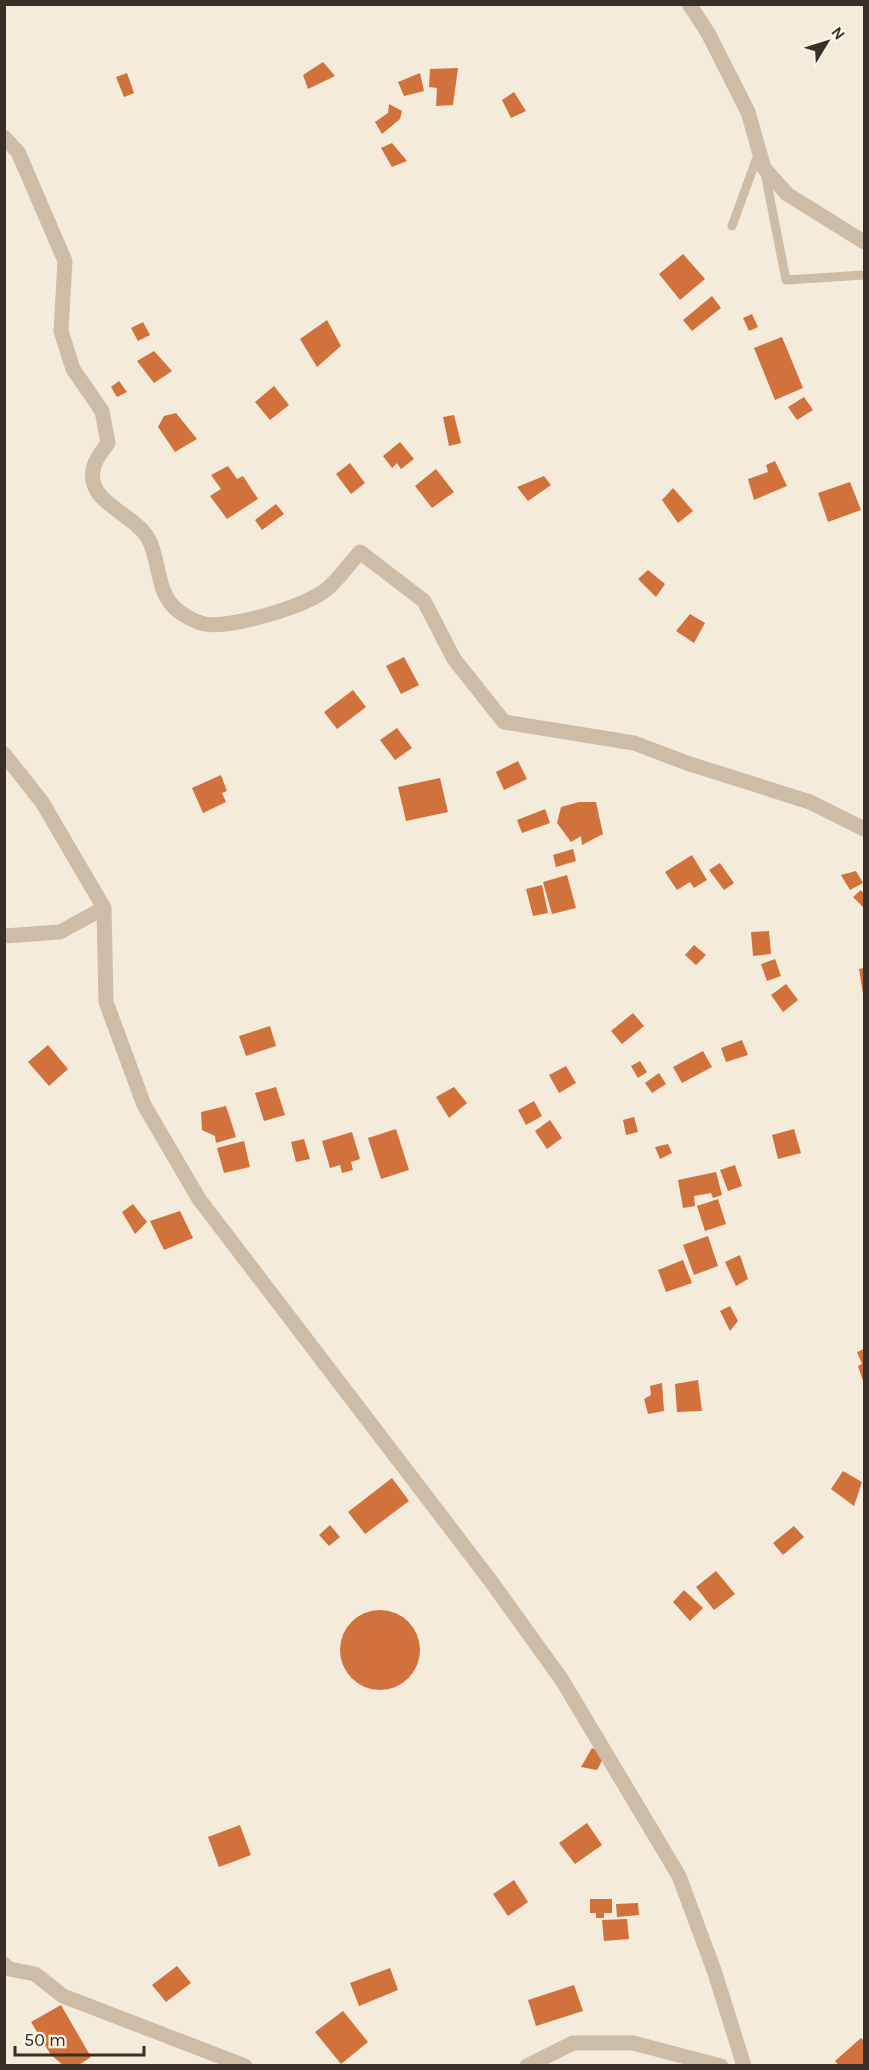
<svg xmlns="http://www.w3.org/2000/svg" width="869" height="2070" font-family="Karla,sans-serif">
  <rect width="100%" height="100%" fill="#f4ebdb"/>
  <path fill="#d1713c" d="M323,62L335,76L308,89L303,75Z
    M458,68L453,105L436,106L437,88L429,87L430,69Z
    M127,73L134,93L124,97L116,77Z
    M420,73L424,91L404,96L398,82Z
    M514,92L526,111L511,118L502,100Z
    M389,104L402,111L400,119L382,134L375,122L388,113Z
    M392,143L407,161L392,167L381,148Z
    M683,254L705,279L680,300L659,274Z
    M712,296L721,308L692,331L683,320Z
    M752,314L758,327L749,331L743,318Z
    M327,320L341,346L317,367L300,339Z
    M143,322L150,335L138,341L131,328Z
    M782,337L803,388L775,400L754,348Z
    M154,351L172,371L154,383L137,361Z
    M119,381L127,392L117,397L111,387Z
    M274,386L289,405L270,420L255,402Z
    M804,397L813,410L797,420L788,407Z
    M176,413L197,439L175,452L158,427L164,416Z
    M454,415L461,443L449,446L443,417Z
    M400,442L414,459L401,469L397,463L392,468L383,456Z
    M775,461L787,486L754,500L748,479L768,472L766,465Z
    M350,463L365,483L351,494L336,474Z
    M228,466L237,479L243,476L258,499L227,519L210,496L221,489L211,475Z
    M436,469L454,492L432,508L415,486Z
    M544,476L551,485L528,501L517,487Z
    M850,482L861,510L828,522L818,493Z
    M673,488L693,511L678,523L662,500Z
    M276,504L284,514L262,530L255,520Z
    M648,570L665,584L656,597L638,579Z
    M690,614L705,623L694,643L676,631Z
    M404,657L419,685L401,694L386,666Z
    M353,690L366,707L337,729L324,712Z
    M397,728L412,748L395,760L380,740Z
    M518,761L527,779L504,790L496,772Z
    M221,775L227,791L222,793L226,802L203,813L192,788Z
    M440,778L448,812L406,821L398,787Z
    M579,802H596L603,834L582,845L581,836L571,842L557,823L561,807Z
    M545,809L550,823L522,833L517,820Z
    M573,849L576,861L556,867L553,855Z
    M692,855L707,880L694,888L690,882L677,890L665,872Z
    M720,863L734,883L724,890L709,870Z
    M856,871L863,883L850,890L841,875Z
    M567,875L576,908L552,914L543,882Z
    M542,885L548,913L533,916L526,889Z
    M861,890L864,894L863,907L853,897Z
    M769,931L771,954L753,956L751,932Z
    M694,945L706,955L696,965L685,955Z
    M775,959L781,976L767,981L761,964Z
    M864,968V994H863L859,969Z
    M786,984L798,1000L783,1012L771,995Z
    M633,1013L644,1026L622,1044L611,1031Z
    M270,1026L276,1046L246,1056L239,1036Z
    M742,1040L748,1055L726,1062L721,1048Z
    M48,1045L68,1069L49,1086L28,1062Z
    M703,1051L712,1067L682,1083L673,1067Z
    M640,1061L647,1072L638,1078L631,1066Z
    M566,1066L576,1083L559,1093L549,1075Z
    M659,1073L666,1084L652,1093L645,1083Z
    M276,1087L285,1115L264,1121L255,1093Z
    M454,1087L467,1103L449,1118L436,1097Z
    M534,1101L542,1116L526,1125L518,1110Z
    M226,1106L236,1137L216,1143L215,1136L202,1130L201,1112Z
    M634,1117L638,1132L626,1135L623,1120Z
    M550,1120L562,1138L547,1149L535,1131Z
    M396,1129L409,1170L381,1179L368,1138Z
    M794,1129L801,1153L778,1159L772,1135Z
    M352,1132L360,1159L351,1162L353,1170L342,1173L340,1165L330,1168L322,1141Z
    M304,1139L310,1159L296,1162L291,1142Z
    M244,1141L250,1167L224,1173L217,1148Z
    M668,1144L672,1153L660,1159L655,1147Z
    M735,1165L742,1186L728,1191L720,1170Z
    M716,1172L722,1195L713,1198L711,1193L694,1196L695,1206L683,1208L678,1180Z
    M718,1199L726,1224L705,1231L697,1206Z
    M133,1204L147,1222L135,1234L122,1212Z
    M180,1211L193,1238L164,1250L150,1221Z
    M708,1236L718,1266L694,1275L683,1245Z
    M740,1255L748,1279L736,1286L725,1262Z
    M683,1260L692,1283L666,1292L658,1270Z
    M730,1306L738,1321L730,1331L720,1311Z
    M864,1349V1384L858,1366L862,1364L857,1352Z
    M698,1380L702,1411L677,1412L675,1384Z
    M662,1383L664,1411L648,1414L644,1399L651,1395L650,1386Z
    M843,1471L862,1482L854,1506L831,1489Z
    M392,1478L409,1501L365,1534L348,1512Z
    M330,1525L340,1537L329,1546L319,1535Z
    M794,1526L804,1537L783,1555L773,1543Z
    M716,1571L735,1594L714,1610L696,1587Z
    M684,1590L703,1608L690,1621L673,1602Z
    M340 1650a40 40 0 1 1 80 0a40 40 0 1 1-80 0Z
    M592,1748L605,1755L597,1770L581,1767Z
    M587,1823L602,1845L575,1864L559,1843Z
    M240,1825L251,1855L219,1867L208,1837Z
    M514,1880L528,1902L508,1916L493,1894Z
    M590,1899H612V1913H604V1918H596V1913H590Z
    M638,1903L639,1915L617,1917L616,1904Z
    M627,1919L629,1939L604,1941L602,1920Z
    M177,1966L191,1983L166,2002L152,1985Z
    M390,1968L398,1990L359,2006L350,1983Z
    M574,1985L583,2011L536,2026L528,2000Z
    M61,2005L91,2057L77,2066H64L51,2055L31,2022Z
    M343,2011L368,2042L341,2064L315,2032Z
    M861,2038L864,2041V2066H839L835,2061Z"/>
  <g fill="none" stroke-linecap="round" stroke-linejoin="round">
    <path stroke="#cdbca6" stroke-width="9" d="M765,173L786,280L864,275
      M732,226L759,152"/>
    <path stroke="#cdbca6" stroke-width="15" d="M689,4L708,33L748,112L764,168L787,194L864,242
      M4,137L18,152L65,261L61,331L73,369L102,411L108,443C104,449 96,458 94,466C83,502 134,513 148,538C160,560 156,588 173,606C180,614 195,622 205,624C230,629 307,606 327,589C339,579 349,564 360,552L424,601L454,659L504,722L634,743L687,763L810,802L864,829
      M4,754L42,802L104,908L106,1002L144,1105L199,1199L490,1580L562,1680L679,1876L715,1973L744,2066
      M4,936L60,932L104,908
      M4,1964L9,1969L35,1974L63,1996L245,2066
      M527,2066L573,2043H633L721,2066"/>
  </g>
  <rect width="869" height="2070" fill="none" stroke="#392f27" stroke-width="12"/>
  <g transform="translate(827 42) rotate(52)" stroke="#fbf4e8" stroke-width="4.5" paint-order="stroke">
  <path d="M0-4.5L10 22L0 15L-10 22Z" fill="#392f27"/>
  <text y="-9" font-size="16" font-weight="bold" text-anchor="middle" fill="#392f27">N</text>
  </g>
  <path d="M15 2046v9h129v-9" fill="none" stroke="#392f27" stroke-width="3"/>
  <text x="24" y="2046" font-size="18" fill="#392f27" stroke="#fbf4e8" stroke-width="4.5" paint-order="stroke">50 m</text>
</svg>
